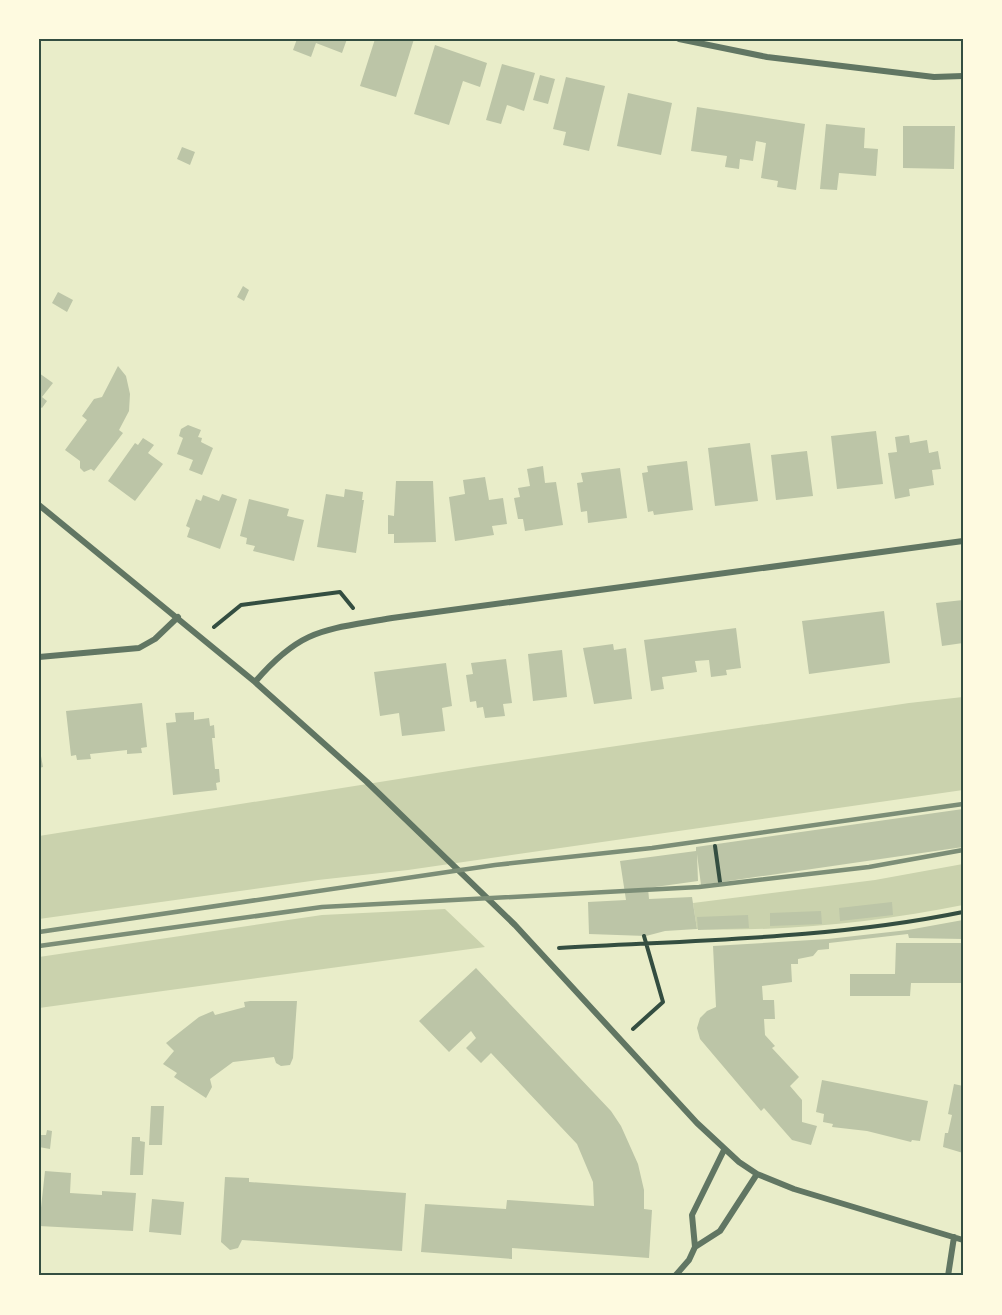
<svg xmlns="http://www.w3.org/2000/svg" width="1002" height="1315" font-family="Karla,sans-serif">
  <rect width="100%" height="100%" fill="#e9edc9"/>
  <path fill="#cad2ad" d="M963,697V790L408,870L318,880L39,919V836L474,767L909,703Z
    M963,864V905C880,922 782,932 697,929L693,903L875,880Z
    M445,909L485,947L39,1008V957L322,915Z"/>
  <path fill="#bcc5a7" d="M297,39H347L342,53L316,43L311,57L293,50Z
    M375,39H414L396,97L360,86Z
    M435,45L487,63L480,87L463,81L449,125L414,114Z
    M502,64L535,73L524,111L507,105L501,124L486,120Z
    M540,75L555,79L548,104L533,100Z
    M566,77L605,86L589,151L563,145L566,132L553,129Z
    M628,93L672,103L661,155L617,146Z
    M697,107L805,124L796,190L777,187L778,181L761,178L766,143L756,141L753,161L740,159L739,169L725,167L727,156L691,151Z
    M826,124L865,128L864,148L878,149L876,176L839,173L837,190L820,189Z
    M903,126H955L954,169L903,168Z
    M182,147L195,152L190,165L177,159Z
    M243,286L249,290L244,301L237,297Z
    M58,292L73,300L67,312L52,303Z
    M118,366L126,376L130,394L129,411L119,430L123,433L94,471L91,469L84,472L80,468V461L65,450L87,420L82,416L94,399L102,397Z
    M39,373L53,383L42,397L47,401L42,408L39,406Z
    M188,425L201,430L198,437L202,438L201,442L213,448L202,475L189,470L193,460L177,454L183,438L179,436L181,429Z
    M876,431L883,484L837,489L831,436Z
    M909,435L910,443L927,440L929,453L938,451L941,469L932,470L934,485L909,489L910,496L895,499L888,453L897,452L895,437Z
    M143,438L154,445L148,453L163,464L135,501L108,481L135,443L138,445Z
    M750,443L758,501L715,506L708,448Z
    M807,451L813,496L776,500L771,455Z
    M687,461L693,510L654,515L653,511L648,512L642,473L648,472L647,466Z
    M543,466L545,483L556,482L563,525L525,531L523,519H518L514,498L520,497L518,488L530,486L527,469Z
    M620,468L627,518L588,523L587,511L581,512L577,483L583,482L581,473Z
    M485,477L489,500L503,498L507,524L492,526L494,535L455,541L449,497L465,494L463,480Z
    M396,481H433L436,542L394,543V534H388V515L394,516Z
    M345,489L363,492L362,500H364L356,553L317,547L326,494L344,497Z
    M222,494L237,499L220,549L187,537L190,528L186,526L196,499L201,501L203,495L219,501Z
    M249,499L289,509L287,516L304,520L294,561L253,551L255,546L246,544L247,538L240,536Z
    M963,600V643L942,646L936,603Z
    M884,611L890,663L809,674L802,621Z
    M736,628L741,668L726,670L727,675L711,677L709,660L695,661L697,672L662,677L664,689L651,691L644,640Z
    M613,644L614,650L626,648L632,699L594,704L583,648Z
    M562,650L567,697L533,701L528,654Z
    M506,659L512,703L503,704L505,716L485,718L483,707L477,708L476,701L470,702L466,675L473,674L471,663Z
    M446,663L452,706L442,708L445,731L402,736L399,713L380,716L374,672Z
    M142,703L147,747L141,748L142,753L127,754V750L90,754L91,759L77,760L76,755L71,756L66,711Z
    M194,712V720L209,718L210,726L214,725L215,738H212L215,769H219L220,782L216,783L217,790L173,795L166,723L176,722L175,713Z
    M39,745L43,767L39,768Z
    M963,809V847L701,885L697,854L698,881L648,888L649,899L692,897L697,929L665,931L646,936L589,934L588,902L626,900L620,861L696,851V847Z
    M892,902L893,915L840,921L839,908Z
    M821,911L822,924L770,926V913Z
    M748,915L749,928L698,930L697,917Z
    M963,920V939L909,938L908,934L829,943V949L818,950L813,956L798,959V964H791L792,982L762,986L763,1000H774L775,1019H764L765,1035L775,1046L772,1048L799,1077L790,1086L802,1100V1122L817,1126L811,1145L792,1140L764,1108L761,1111L700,1039L697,1028L700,1018L707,1011L716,1007L713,946L828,939L908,930Z
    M896,943H963V983H911L910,996H850V974H895Z
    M476,968L611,1111L621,1126L638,1164L644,1190V1209L652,1210L649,1258L512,1248V1259L421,1252L425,1204L506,1209L507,1200L594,1206L593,1182L577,1144L491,1053L481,1063L466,1048L476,1038L471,1031L449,1052L419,1021Z
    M250,1001H297L293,1058L290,1065L281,1066L276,1063L274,1057L233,1062L210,1079L212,1087L206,1098L174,1077L177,1073L163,1064L174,1051L166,1043L199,1017L213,1011L215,1015L245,1007L244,1002Z
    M822,1080L928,1101L920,1141L912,1140L911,1142L867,1131L832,1127L833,1124L823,1122L824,1114L816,1112Z
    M954,1084L963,1086V1153L943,1147L945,1133H948L952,1115L948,1114Z
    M151,1106H164L162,1145H149Z
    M47,1130L52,1131L50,1149L39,1147L41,1135H46Z
    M132,1137H140V1141L145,1142L143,1175H130Z
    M45,1171L71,1173L70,1193L102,1195V1191L136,1193L133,1231L39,1226Z
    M225,1177L249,1178V1182L406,1193L402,1251L242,1240L238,1248L230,1250L221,1242Z
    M152,1199L184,1202L181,1235L149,1232Z"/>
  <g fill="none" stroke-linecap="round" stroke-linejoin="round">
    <path stroke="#344e41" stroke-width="4" d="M214,627L241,605L340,592L353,608
      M715,846L720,882
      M559,948C694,940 831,939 963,912
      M633,1029L663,1002L644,936"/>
    <path stroke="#617663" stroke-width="6" d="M679,39L767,57L934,77L963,76
      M39,505L255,682L367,782L515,925L697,1123L739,1162L757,1174L794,1189L963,1240
      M39,657L139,648L155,639L178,617
      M255,682C302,627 326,630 392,618L963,541
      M695,1247L720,1231L757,1174
      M675,1276L689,1260L695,1247L692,1215L724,1150
      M948,1276L954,1237"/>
    <path stroke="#7c8e77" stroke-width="4.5" d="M39,932L495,865L652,848L963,804
      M39,946L322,907L699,887L869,867L963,850"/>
  </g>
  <rect width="1002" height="1315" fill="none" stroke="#fefae0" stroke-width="81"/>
  <rect x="40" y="40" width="922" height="1234" fill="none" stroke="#344e41" stroke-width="2"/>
</svg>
